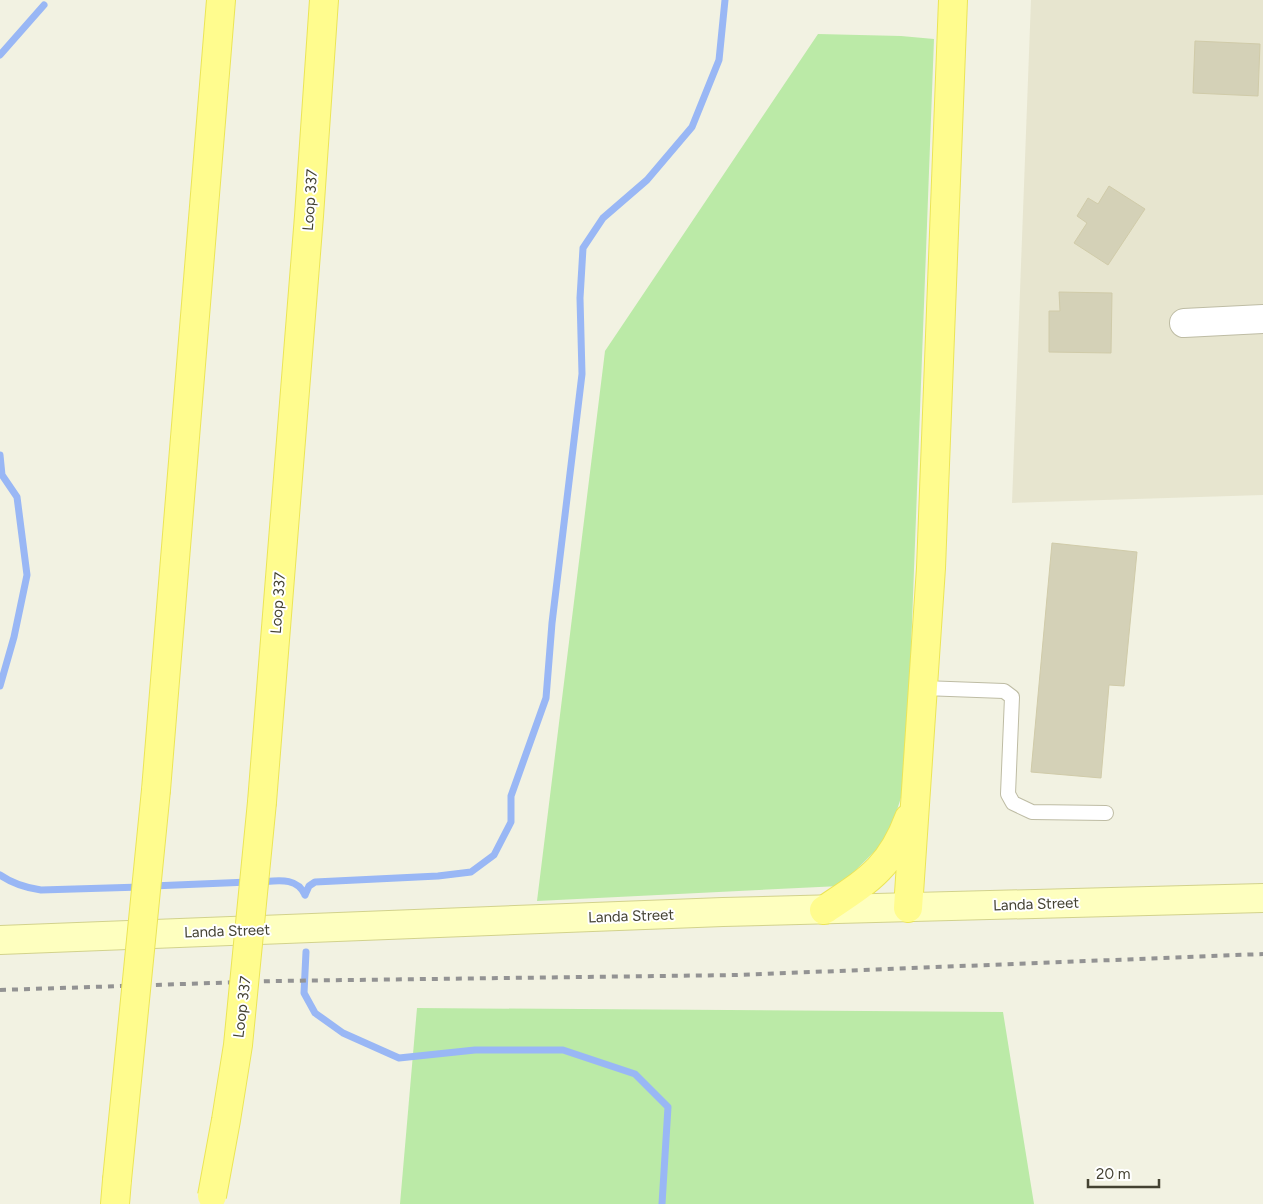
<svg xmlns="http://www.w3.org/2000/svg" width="1263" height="1204" font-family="Figtree,sans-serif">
  <rect width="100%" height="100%" fill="#f2f2e2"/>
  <path fill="#e7e5cf" d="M1031,0H1263V495L1012,503Z"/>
  <path fill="#bbeaa7" d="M818,34L901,36L934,39L906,782L888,838L840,886L537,901L605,351Z
    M417,1008L1003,1012L1034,1204H400Z"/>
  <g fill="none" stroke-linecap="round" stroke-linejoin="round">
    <path stroke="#99b7f5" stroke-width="7" d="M0,55L44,5
      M0,455L2,475
      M0,472L17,497L27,575L14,637L0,686
      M0,875C13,884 26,888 41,890L141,887
      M259,882C276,881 297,876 305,895
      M152,886L249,882
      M305,895L309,886L315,882L438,876L471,872L494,855L511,822V796L546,698L552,623L582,374L580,298L583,248L603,218L647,180L692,127L719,60L725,0
      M306,952L304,993L315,1013L343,1033L399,1058L475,1050H563L635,1074L668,1107L662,1204"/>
  </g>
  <path fill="#d4d1b7" stroke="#d0cba9" d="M1195,41L1260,44L1258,96L1193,93Z
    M1109,186L1145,209L1108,265L1074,243L1087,223L1077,216L1088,198L1098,204Z
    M1059,292L1112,293L1111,353L1049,352V311H1060Z
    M1052,543L1137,552L1124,686L1109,685L1101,778L1031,772Z"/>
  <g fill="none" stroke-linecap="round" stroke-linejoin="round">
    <g stroke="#bebca4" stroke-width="16">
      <path id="lane" d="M923,688L1004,691L1012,697L1008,794L1013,803L1032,812L1106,813"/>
    </g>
    <g stroke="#bebca4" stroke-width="30">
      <path id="street" d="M1184,323L1263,319"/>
    </g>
    <g stroke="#d2d28c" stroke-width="30">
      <path id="secondary" d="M0,940L723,912L1263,898"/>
    </g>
    <g stroke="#ebe557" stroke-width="30">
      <path id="primary" d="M156,790L221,0
        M262,802L309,216L324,0
        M908,908L931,568L953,0
        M824,910C867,881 890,869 909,818
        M115,1204L117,1180"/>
    </g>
    <use href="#lane" stroke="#fff" stroke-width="14"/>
    <use href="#street" stroke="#fff" stroke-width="28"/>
    <use href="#secondary" stroke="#feffbf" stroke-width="28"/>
    <use href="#primary" stroke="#fffc8e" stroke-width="28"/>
    <path stroke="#939393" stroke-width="4" stroke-dasharray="6 6" stroke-linecap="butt" d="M0,990L274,981L737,975L1263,954"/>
    <g stroke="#ebe557" stroke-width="30" stroke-linecap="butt">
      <path id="primary-bridge" d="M117,1180L156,790
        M212,1196L226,1120L238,1045L262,802"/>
    </g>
    <use href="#primary-bridge" stroke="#fffc8e" stroke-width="28"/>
  </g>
  <g text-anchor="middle" stroke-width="4" stroke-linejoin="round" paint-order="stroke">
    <g font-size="15" fill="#444232" stroke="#fff">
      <text transform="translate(310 200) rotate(-86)" y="5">Loop 337</text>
      <text transform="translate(278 603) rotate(-86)" y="5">Loop 337</text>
      <text transform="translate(1036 904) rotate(-2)" y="5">Landa Street</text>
      <text transform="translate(631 916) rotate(-2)" y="5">Landa Street</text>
      <text transform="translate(227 931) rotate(-2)" y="5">Landa Street</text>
      <text transform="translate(242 1007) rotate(-83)" y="5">Loop 337</text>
    </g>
  </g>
  <path d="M1088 1179v8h71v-8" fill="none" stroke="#444232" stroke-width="2.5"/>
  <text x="1096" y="1179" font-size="15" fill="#444232" stroke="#ffffff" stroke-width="4" paint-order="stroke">20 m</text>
</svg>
